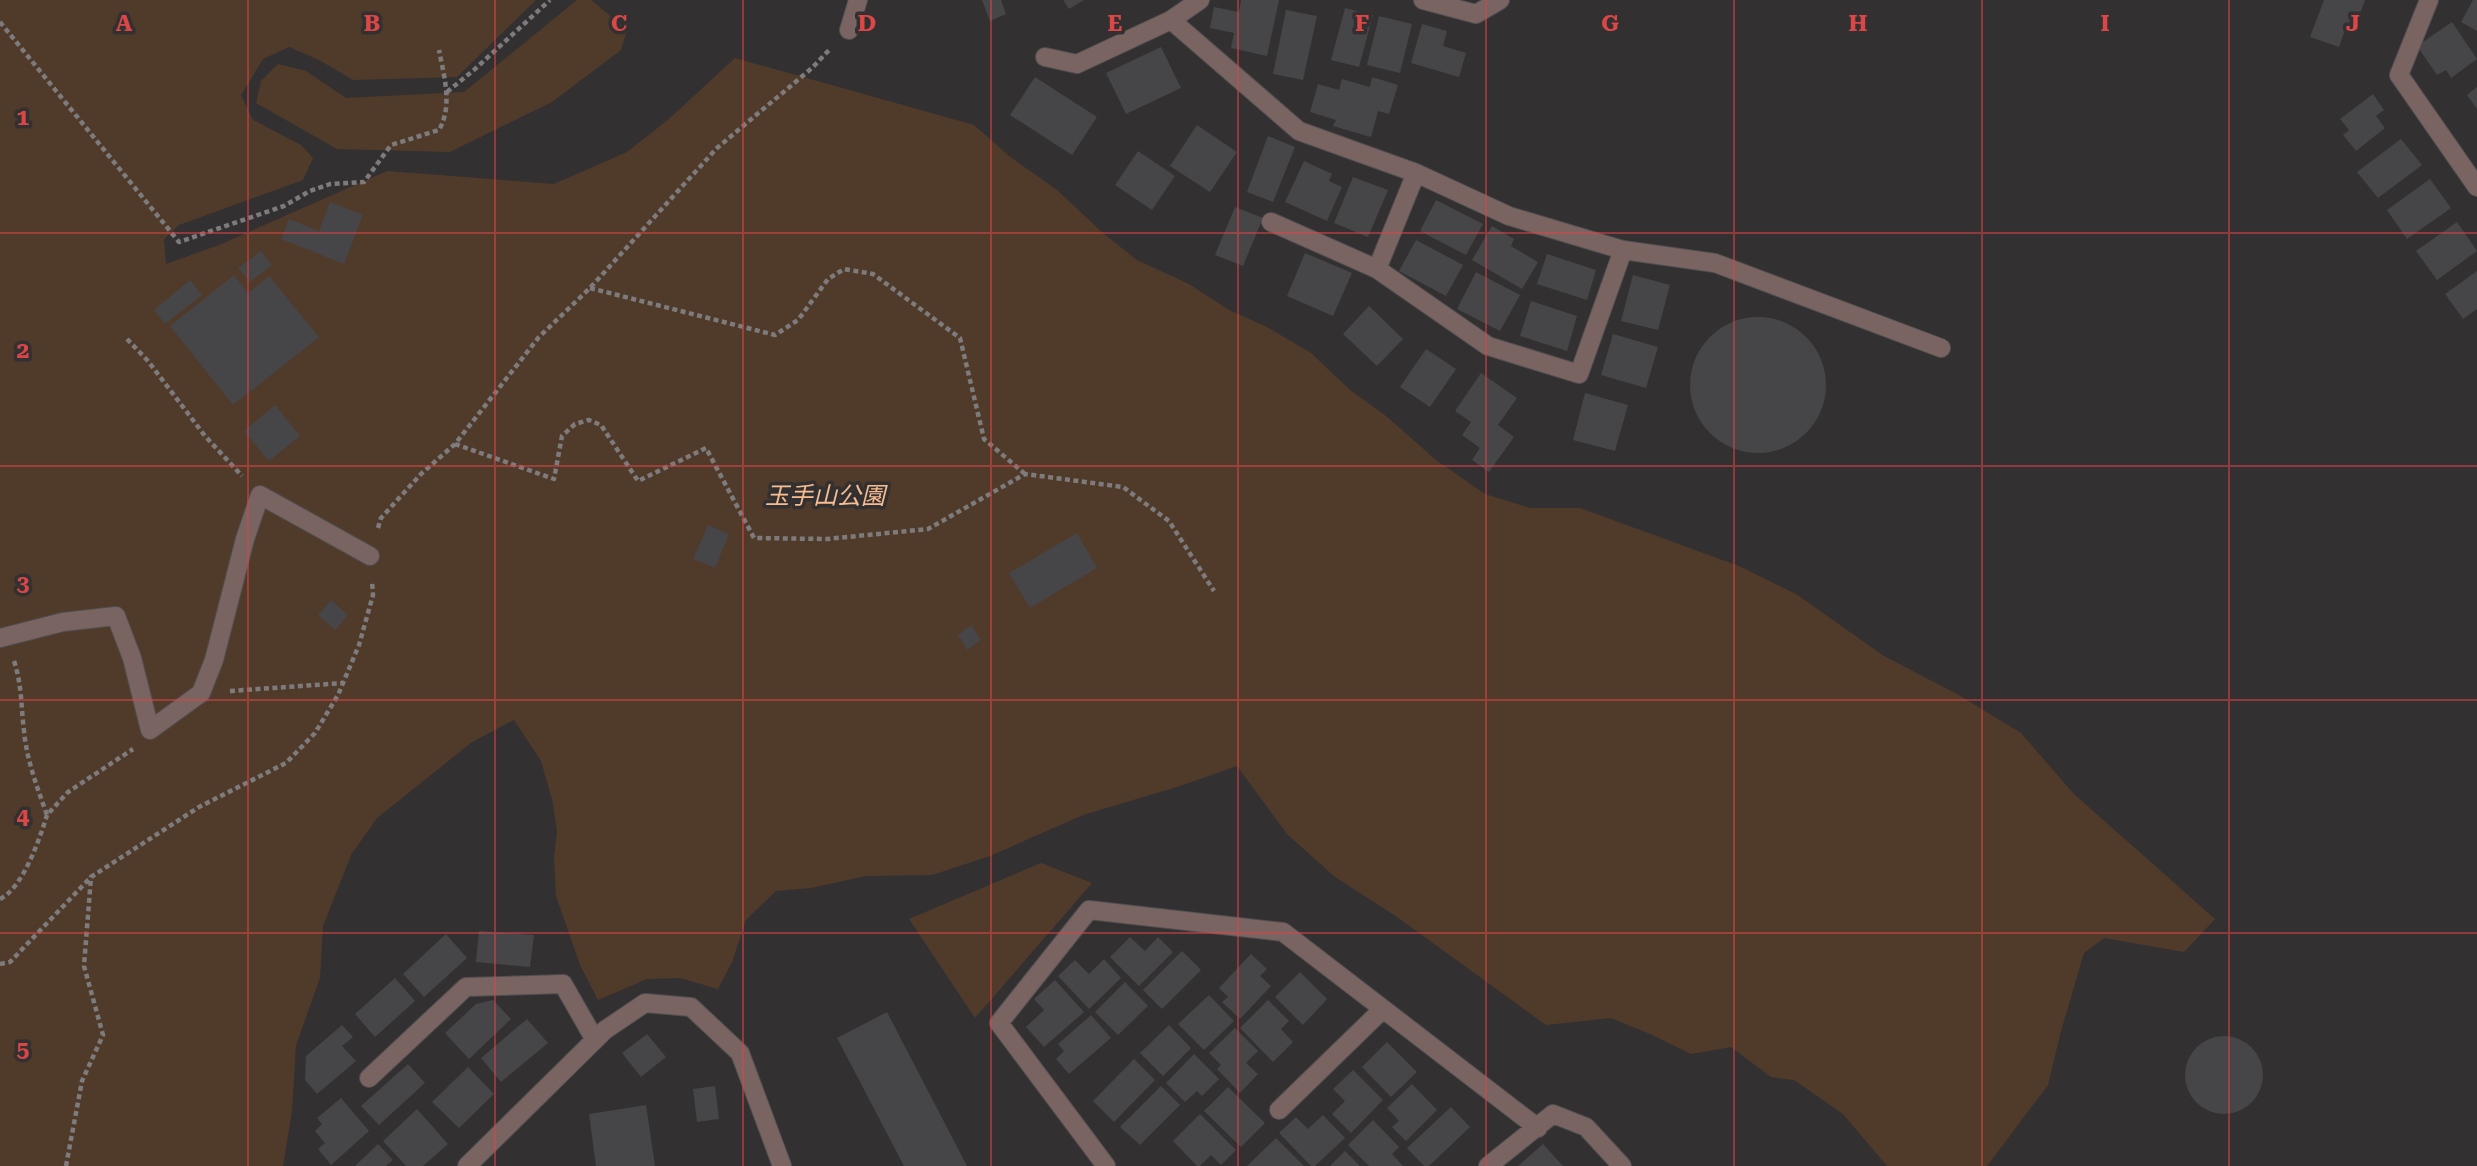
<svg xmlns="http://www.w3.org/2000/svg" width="2477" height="1166" font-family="'Roboto Serif','Noto Sans JP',serif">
  <rect width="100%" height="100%" fill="#333032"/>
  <path fill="#503b2b" d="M0,0H536L457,77L353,80L319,60L289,47L263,59L241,95L253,120L301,145L313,158L303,180L179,225L164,239L166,264L219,245L387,171L554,184L627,152L669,119L735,58L974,125L1009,156L1057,190L1104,234L1137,260L1189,284L1229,310L1267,327L1311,353L1350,390L1386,416L1436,460L1485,494L1530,508H1580L1739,566L1796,594L1884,656L1957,694L2021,733L2074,794L2215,919L2184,952L2104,938L2084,953L2061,1031L2048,1085L1987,1166H1887L1843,1114L1794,1080L1771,1077L1731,1047L1691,1054L1650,1034L1611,1018L1546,1025L1397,917L1335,877L1287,834L1237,766L1177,787L1083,815L990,856L932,875L866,876L811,888L776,891L746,920L732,962L718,989L680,978L647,979L598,1000L580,965L556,896L554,858L557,831L552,799L541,761L514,720L472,742L377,818L351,855L323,926L320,978L296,1045L292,1111L283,1166H0Z
    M577,0H591L627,30L621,50L552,102L450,152L337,149L256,103L261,81L278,64L306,71L346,98L464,92Z
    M1041,863L1092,883L975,1018L909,919Z"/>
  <path fill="#464547" d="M982,0H1001L1006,14L990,21Z
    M1063,0H1084L1069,9Z
    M1241,0H1279L1267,56L1231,48L1234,33L1210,28L1214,7L1239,12Z
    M2324,0H2365L2354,30L2346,27L2339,47L2310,37Z
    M2473,0H2477V31L2461,22Z
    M1345,8L1373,15L1359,67L1331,60Z
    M1286,10L1317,16L1303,80L1273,74Z
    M1379,16L1412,24L1400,73L1367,65Z
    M2452,22L2477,59L2451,78L2446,70L2437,75L2417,46Z
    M1422,24L1447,31L1443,46L1466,53L1459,77L1411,63Z
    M1161,47L1181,88L1126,114L1106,73Z
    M1035,77L1097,117L1072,155L1010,115Z
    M1372,77L1398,85L1389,114L1378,111L1371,137L1333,126L1336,120L1310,112L1318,84L1339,90L1342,79L1370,87Z
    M2477,87V109L2467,95Z
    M2373,94L2384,110L2376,116L2385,128L2356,151L2343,135L2349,130L2340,119Z
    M1197,125L1237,152L1210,192L1170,166Z
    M1268,136L1295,147L1273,202L1247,192Z
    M2401,139L2422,165L2378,198L2357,172Z
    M1138,151L1175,176L1152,210L1115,185Z
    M1304,161L1332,174L1329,181L1342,187L1327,221L1285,202Z
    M1353,177L1388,190L1368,237L1334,223Z
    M2430,179L2451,208L2407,239L2387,210Z
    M1436,200L1483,224L1466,255L1420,231Z
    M330,202L363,215L344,264L281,239L289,219L319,231Z
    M1235,207L1263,218L1243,266L1215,255Z
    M2457,222L2477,251L2437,280L2416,251Z
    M1492,226L1514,239L1511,246L1538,262L1522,289L1472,260Z
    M1416,240L1463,265L1446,296L1399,271Z
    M261,251L272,265L250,282L238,268Z
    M1305,253L1352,273L1333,316L1287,296Z
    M1547,254L1596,270L1587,300L1537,284Z
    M2477,271V309L2463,319L2445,294Z
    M1476,272L1520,295L1500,331L1457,309Z
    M234,275L248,293L269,276L319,337L233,405L170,326Z
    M1633,275L1670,285L1658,330L1621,321Z
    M190,280L202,295L165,324L154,310Z
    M1531,301L1577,316L1567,351L1520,336Z
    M1369,306L1403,339L1377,366L1343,334Z
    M1690 385a68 68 0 1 1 136 0a68 68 0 1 1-136 0Z
    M1613,334L1658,347L1646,388L1601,375Z
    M1426,349L1456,369L1430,407L1400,387Z
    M1481,373L1517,398L1498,425L1514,437L1489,472L1472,460L1480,448L1462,435L1471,422L1455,411Z
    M1585,393L1628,405L1615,451L1573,440Z
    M275,405L300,436L269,461L244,431Z
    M708,525L729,534L715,568L693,559Z
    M1077,533L1097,568L1030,608L1009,573Z
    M331,600L348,615L335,630L318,615Z
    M971,625L981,640L967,650L958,635Z
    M479,931L534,935L530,967L476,962Z
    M446,934L467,958L424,997L403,974Z
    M1130,937L1145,951L1158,937L1173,952L1139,986L1110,957Z
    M1182,951L1201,970L1162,1009L1143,990Z
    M1251,954L1267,969L1260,976L1271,986L1240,1019L1222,1002L1228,997L1219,988Z
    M1104,959L1121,978L1089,1009L1058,976L1075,960L1089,974Z
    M1300,972L1327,999L1303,1025L1275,997Z
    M395,978L415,1001L375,1037L355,1014Z
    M1055,980L1084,1012L1044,1047L1026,1027L1044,1010L1034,999Z
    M1125,982L1148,1006L1118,1035L1095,1012Z
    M1209,995L1234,1021L1204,1050L1178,1024Z
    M493,1000L511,1019L469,1059L445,1033L476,1004Z
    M1268,1000L1289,1021L1281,1029L1293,1042L1273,1062L1240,1028Z
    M887,1012L967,1166H904L837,1038Z
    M1091,1015L1111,1038L1069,1074L1056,1059L1064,1051L1058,1044Z
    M527,1019L548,1043L501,1082L481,1058Z
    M342,1025L353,1037L342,1046L356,1061L317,1094L305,1080L306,1056Z
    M1169,1025L1191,1048L1163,1076L1140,1053Z
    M1235,1028L1258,1051L1246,1063L1258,1074L1240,1093L1217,1069L1221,1065L1209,1053Z
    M647,1034L666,1057L641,1077L622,1053Z
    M2185 1075a39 39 0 1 1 78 0a39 39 0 1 1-78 0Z
    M1387,1042L1417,1072L1391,1097L1362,1067Z
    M1194,1054L1219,1079L1202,1096L1197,1091L1185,1102L1166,1083Z
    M1134,1059L1155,1080L1114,1122L1093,1101Z
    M408,1064L425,1083L379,1125L361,1106Z
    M468,1067L494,1094L459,1128L432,1102Z
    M1353,1070L1383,1100L1351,1133L1332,1114L1345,1101L1333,1089Z
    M1412,1084L1437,1110L1406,1141L1392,1127L1399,1121L1387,1108Z
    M715,1086L719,1119L697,1122L693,1089Z
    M1161,1086L1180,1105L1140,1145L1120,1127Z
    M1228,1087L1265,1123L1241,1147L1204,1111Z
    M341,1098L369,1131L331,1165L318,1149L325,1143L315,1131L322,1124L317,1118Z
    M646,1105L655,1166H596L589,1114Z
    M1451,1107L1470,1127L1429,1166H1424L1407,1148Z
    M417,1109L448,1144L423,1166H406L383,1141Z
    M1200,1114L1236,1150L1221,1165L1211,1155L1200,1166H1197L1173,1141Z
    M1323,1115L1345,1138L1315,1166H1311L1279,1133L1296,1117L1308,1129Z
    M1373,1120L1399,1147L1392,1154L1403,1166H1369L1348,1145Z
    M1276,1138L1304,1166H1247Z
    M378,1144L393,1160L386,1166H355Z
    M1543,1144L1563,1166H1518Z
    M1345,1151L1360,1166H1330Z"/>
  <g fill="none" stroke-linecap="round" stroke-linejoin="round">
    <g stroke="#524f51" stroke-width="20">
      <path id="minor" d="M1423,0L1476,14L1500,0
        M2429,0L2399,75L2477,187
        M1171,20L1299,131L1416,173L1509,216L1623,250L1715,263L1941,348
        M849,30L858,0
        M1045,57L1077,64L1171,20L1200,0
        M1271,222L1377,269L1488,346L1579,374L1623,250
        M1377,269L1416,173
        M0,638L63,622L116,616L132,658L150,730L201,693L214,660L245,539L260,495L370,556
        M369,1078L466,987L563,984L595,1040
        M1279,1110L1383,1009
        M467,1166L605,1030L645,1003L691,1007L740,1053L782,1166
        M1106,1166L999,1023L1089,910L1283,932L1538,1128
        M1488,1166L1553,1114L1586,1127L1622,1166"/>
    </g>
    <path stroke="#7e7b7d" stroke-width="4.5" stroke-dasharray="5 3.5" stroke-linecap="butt" d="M0,22L179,242L284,206L310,191L330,184L364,182L391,145L439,130C453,106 444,76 439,50
      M447,92L475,69L550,0
      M590,288L775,335L798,320L828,279L844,269L873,274L960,338L984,439L1025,474
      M127,339L148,361L205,436L242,476
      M455,444L554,479L562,436L575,424L589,420L601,425L638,481L706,448L754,538L827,539L928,529L1025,474L1123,487L1169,521L1214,591
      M378,528L381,518L421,474L455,444L539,337L590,288L717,148L812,68L831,48
      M14,661C22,685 21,707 24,731C27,761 37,787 47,815L68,792L133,749
      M230,691L343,683
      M0,899C23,888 40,838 47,815
      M0,964L10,962L91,877
      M66,1166L82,1081L103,1035L84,966L91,877L199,807L286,763L315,733L338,695L359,645L373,595L372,581"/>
    <use href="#minor" stroke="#796462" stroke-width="18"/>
  </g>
  <path fill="none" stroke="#db4647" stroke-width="2" stroke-opacity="0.55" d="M248,0V1166M495,0V1166M743,0V1166M991,0V1166M1238,0V1166M1486,0V1166M1734,0V1166M1982,0V1166M2229,0V1166M0,233H2477M0,466H2477M0,700H2477M0,933H2477"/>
  <g text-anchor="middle" stroke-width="7" stroke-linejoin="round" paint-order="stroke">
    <g font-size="24" font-style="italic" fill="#f7bc8f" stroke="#333032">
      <text x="825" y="504">玉手山公園</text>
    </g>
  </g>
  <g font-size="23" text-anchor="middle" font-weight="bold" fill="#db4647" stroke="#333032" stroke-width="7" stroke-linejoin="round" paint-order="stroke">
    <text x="124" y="31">A</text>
    <text x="372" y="31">B</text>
    <text x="619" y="31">C</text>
    <text x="867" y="31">D</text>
    <text x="1115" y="31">E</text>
    <text x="1362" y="31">F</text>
    <text x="1610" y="31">G</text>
    <text x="1858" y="31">H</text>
    <text x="2105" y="31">I</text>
    <text x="2353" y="31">J</text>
    <text x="23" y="125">1</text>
    <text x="23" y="358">2</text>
    <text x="23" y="591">3</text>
    <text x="23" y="824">4</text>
    <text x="23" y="1057">5</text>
  </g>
</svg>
